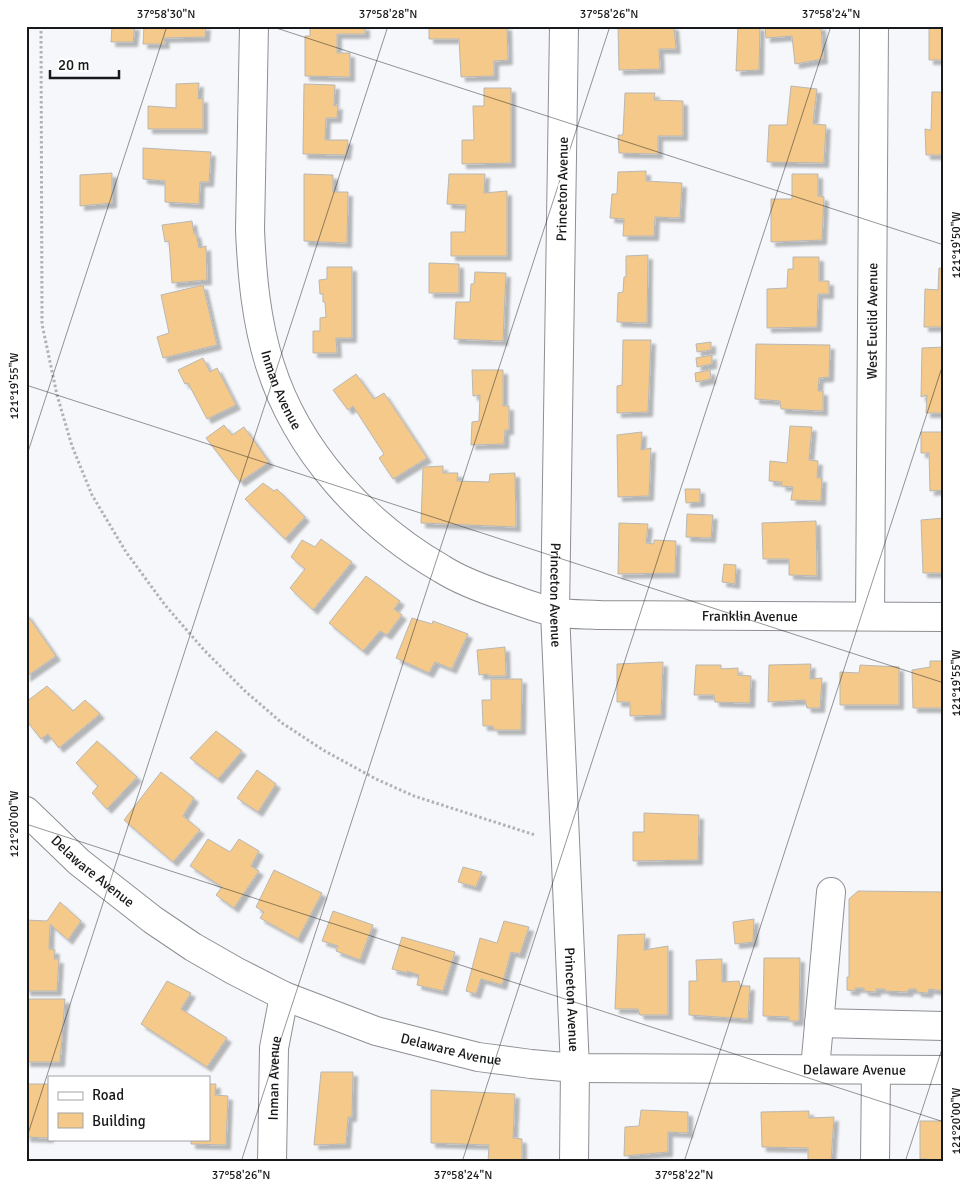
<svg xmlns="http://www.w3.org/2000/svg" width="970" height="1188" font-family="Signika,sans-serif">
  <defs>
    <filter id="shadow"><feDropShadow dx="4.5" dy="4.5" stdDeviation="1" flood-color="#0004"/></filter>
  </defs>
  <rect width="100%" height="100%" fill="#f5f7fa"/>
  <path fill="#f4c989" stroke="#b9b7b4" filter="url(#shadow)" d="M112,26H135L133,42H111Z
    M144,26H206L205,37L164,38L165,44H143Z
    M310,26H365V34H337V53H350V77L305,76V36H310Z
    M429,26H507L508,60L494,61V76L461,77L459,39H429Z
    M618,26H674L676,49H659L660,69L619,70Z
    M738,26H760L759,70L736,71Z
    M765,26H821L823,59L795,64L792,36L766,38Z
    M929,26H944V60H929Z
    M199,83L198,99L203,98V129H148V106L176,108V84Z
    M304,84L335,85L334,106L338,105L337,118H326L325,140H348L346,155L303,154Z
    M791,86L817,89L813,124L826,125L824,163L767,162L769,125H787Z
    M484,88H511V163L462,164V140H474L473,106H484Z
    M932,92H944V155H926L925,129L931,130Z
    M625,93H655L654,100L683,101V136H658V154L619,153L618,135H623Z
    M143,148L211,152L209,182H200L199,204L165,202V181L143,179Z
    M646,171V181L682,183L680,218L655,217L654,236H623L624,219L610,218L612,194H617L618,172Z
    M112,173V203L80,206V175Z
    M304,174L333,175V192H348L347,243L304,241Z
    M449,174H485L484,193L507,191V256H451V232H465L466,205L447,204Z
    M792,174H818V196L824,197L822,240L771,242V199H792Z
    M192,221L194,234L196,233L199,248L206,246L207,280L172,283L169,241L165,242L162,225Z
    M648,255L647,323L617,322L618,293L623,292L624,277H626V256Z
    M793,257H819V281H829V294H818L817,327L767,328V289L787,288L788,269H793Z
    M429,263L459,264V293H429Z
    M327,267H352V338H336L337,353H313V331H320V318L326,317L325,302H323V294H320L319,280L327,279Z
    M939,268H944V327H924L925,289L938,290Z
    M475,272L506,273L503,341L454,339L456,302H470L471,284H474Z
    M203,285L217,345L163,358L157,337L169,333L161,295Z
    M623,340H651L648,412L617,413V386L622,385Z
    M711,342V350L697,352L696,344Z
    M756,344L830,345L829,377L819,378L818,391H823V411L781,409L780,401L755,399Z
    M944,347V413H926L927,395L921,397L922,348Z
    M712,355V364L697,367L696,358Z
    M203,358L210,372L217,368L236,405L207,419L188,383L185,384L178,370Z
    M472,370H503V406H509V430H505L504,444L471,445L472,422L479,421L480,395L473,396Z
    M710,370L711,379L696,382L695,373Z
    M356,374L374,399L384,393L427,458L393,479L379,458L384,454L353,406L348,410L333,390Z
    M224,425L232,435L244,427L269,462L240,482L206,438Z
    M790,426L812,427L809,460L818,461L817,478H822L821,501L791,500L793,487L781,486L782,482L769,481L770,461L787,463Z
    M642,432L641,450L651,448L649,496L618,497L617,435Z
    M921,432H944V490L930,491L929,453H921Z
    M443,466V473H458L457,481L489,482L490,474L515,473L516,527L421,523L423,467Z
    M263,483L274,491L277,489L305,517L285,539L245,499Z
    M685,489H700V502L686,503Z
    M687,514L713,515L711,538L686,537Z
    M944,518V573H923L921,520Z
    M816,521L817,576L789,575V559H763L762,523Z
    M619,523L648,524L646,543L654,544V540L676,541L675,573L618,574Z
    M321,539L352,562L313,610L290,588L305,569L291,557L302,540L315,547Z
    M724,564L736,565L735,584L722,582Z
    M366,576L400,601L394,609L402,615L387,635L380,631L363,651L329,623Z
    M26,613L56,656L26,677Z
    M412,618L432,624L433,621L468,634L452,669L435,662L429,673L396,658Z
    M505,647L506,676H488V674L479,675L477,650Z
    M930,661H944V708H913L912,670L930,667Z
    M663,662L661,715L630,716V702H617V664Z
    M811,664L810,679L822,678L820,708H807L805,700L768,702L769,665Z
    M696,665H721V669L738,668V675L751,676L750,703L715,702L714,695H694Z
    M860,665L899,667V705H840V672L859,673Z
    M491,679H522L521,730H494L493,726H483L482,700H491Z
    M47,686L73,711L85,700L100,714L59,748L48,734L41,739L26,720V702Z
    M216,731L242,751L218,779L190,758Z
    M97,741L137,777L107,809L92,793L98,786L76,763Z
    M257,770L276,784L258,812L237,798Z
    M161,772L194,798L183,816L200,830L173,862L124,820Z
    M644,813L699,815L698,860L633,861V832H644Z
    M208,839L230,852L239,839L259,851L251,866L259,871L234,908L216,895L222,887L190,866Z
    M463,867L482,872L476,887L458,882Z
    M274,870L322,893L298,939L260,918L264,912L256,907Z
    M858,891L944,892V991L929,989L928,993L917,992L916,989H909L908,992L885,991V989H876V992L864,991V988H855V991L847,990V977H849V899Z
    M60,902L81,921L68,940L50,924L49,949L55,950L54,959H59L57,991H26V920L47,921Z
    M333,911L373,925L360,960L336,951L338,946L322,941Z
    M754,919L753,942L735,944L733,922Z
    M504,921L529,927L520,954L511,952L502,985L481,979L476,994L466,991L480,938L497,943Z
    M645,934L644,950L668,946V1015H640L638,1009H615L618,935Z
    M402,937L455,952L443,991L417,985L419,975L407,971V973L392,969Z
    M764,958H800L799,1021H789V1017L763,1016Z
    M722,959V982L739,981L740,986H750L748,1019L689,1015V981H697L696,960Z
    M167,981L191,993L181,1009L227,1038L207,1067L141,1024Z
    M27,999H65L60,1062H26Z
    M321,1072H353L352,1117H348L346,1144L314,1145Z
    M26,1084H49V1138L26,1137Z
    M209,1084H216L215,1095L228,1096L226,1145L191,1144V1139H209Z
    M431,1090L515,1094L513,1138L522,1139V1162H488L489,1145L431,1143Z
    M641,1110L688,1112V1133L668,1132V1152L624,1156L625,1127L639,1126Z
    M809,1111V1118L834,1117L831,1162H808V1148L762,1147L761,1112Z
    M920,1121H944V1162H927V1159H920Z
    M26,1160H59V1162H26Z"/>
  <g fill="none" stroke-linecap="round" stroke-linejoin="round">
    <g stroke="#8d8f92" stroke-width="30">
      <g id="minor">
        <path id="s1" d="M254,26L250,230C252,275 256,321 270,365C297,451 364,524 442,569C461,581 483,589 504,596C521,602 538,609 555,612C570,615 586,614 600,615L944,617"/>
        <path id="s2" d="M564,26L555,612L575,1068L574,1162"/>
        <path id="s3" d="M870,616L874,26"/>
        <path id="s4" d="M26,811L79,862L153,920L193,947L235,971L284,996L376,1031L478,1057L531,1064L575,1068L944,1070"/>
        <path d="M819,1023L944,1026"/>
        <path d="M815,1069L831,892"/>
        <path id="s5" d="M272,1162L274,1048L284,996"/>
        <path d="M875,1162L876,1070"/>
      </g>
    </g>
    <path stroke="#b0b2b4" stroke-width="3" stroke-dasharray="2.5 2.5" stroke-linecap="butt" d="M41,26L42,324L57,395L72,446L92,495L126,552L165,605L204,650L245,691L282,723L323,750L376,779L414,796L535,835"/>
    <use href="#minor" stroke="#fff" stroke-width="28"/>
  </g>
  <path fill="none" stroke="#18191a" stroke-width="1" stroke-opacity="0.45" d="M270,26L944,245M26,385L944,683M26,458L167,26M26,824L944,1122M26,1140L388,26M241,1162L610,26M462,1162L831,26M684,1162L944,361M905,1162L944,1043"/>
  <g text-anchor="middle" stroke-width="4.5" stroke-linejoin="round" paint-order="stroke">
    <g font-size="14" fill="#18191a" stroke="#fff">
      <text transform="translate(562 189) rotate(-89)" y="5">Princeton Avenue</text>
      <text dy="5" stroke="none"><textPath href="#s3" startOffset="295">West Euclid Avenue</textPath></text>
      <text dy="5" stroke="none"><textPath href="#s1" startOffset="368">Inman Avenue</textPath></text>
      <text dy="5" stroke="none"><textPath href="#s2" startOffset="569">Princeton Avenue</textPath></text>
      <text dy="5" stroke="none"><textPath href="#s1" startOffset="930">Franklin Avenue</textPath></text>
      <text dy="5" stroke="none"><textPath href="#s4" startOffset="90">Delaware Avenue</textPath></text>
      <text dy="5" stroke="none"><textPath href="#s2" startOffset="974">Princeton Avenue</textPath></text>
      <text dy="5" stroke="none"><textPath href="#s4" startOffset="495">Delaware Avenue</textPath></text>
      <text dy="5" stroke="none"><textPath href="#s4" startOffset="900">Delaware Avenue</textPath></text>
      <text dy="5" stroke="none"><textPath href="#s5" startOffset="84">Inman Avenue</textPath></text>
    </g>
  </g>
  <rect width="970" height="1188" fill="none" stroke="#ffffff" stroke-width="55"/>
  <rect x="48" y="1076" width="162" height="65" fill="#ffffff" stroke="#a3a3a3"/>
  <rect x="58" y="1092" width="25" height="8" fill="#ffffff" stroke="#a3a3a3"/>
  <text x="92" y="1100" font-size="15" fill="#18191a">Road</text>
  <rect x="58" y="1113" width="25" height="15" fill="#f4c989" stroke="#a3a3a3"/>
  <text x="92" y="1126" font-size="15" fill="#18191a">Building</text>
  <path d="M50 70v8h69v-8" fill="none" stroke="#18191a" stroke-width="2.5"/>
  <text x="58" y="70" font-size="15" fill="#18191a" stroke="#ffffff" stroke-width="4" paint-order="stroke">20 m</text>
  <rect x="28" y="28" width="914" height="1132" fill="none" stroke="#18191a" stroke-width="2"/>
  <g font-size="12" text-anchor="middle" fill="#18191a">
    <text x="166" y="18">37°58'30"N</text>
    <text x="388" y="18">37°58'28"N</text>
    <text x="609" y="18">37°58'26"N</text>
    <text x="831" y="18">37°58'24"N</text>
    <text transform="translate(956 245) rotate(-90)" y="4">121°19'50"W</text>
    <text transform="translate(14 386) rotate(-90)" y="4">121°19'55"W</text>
    <text transform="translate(956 683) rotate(-90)" y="4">121°19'55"W</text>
    <text transform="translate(14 824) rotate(-90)" y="4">121°20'00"W</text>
    <text transform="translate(956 1121) rotate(-90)" y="4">121°20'00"W</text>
    <text x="241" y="1179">37°58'26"N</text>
    <text x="463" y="1179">37°58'24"N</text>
    <text x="684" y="1179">37°58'22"N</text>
  </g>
</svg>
